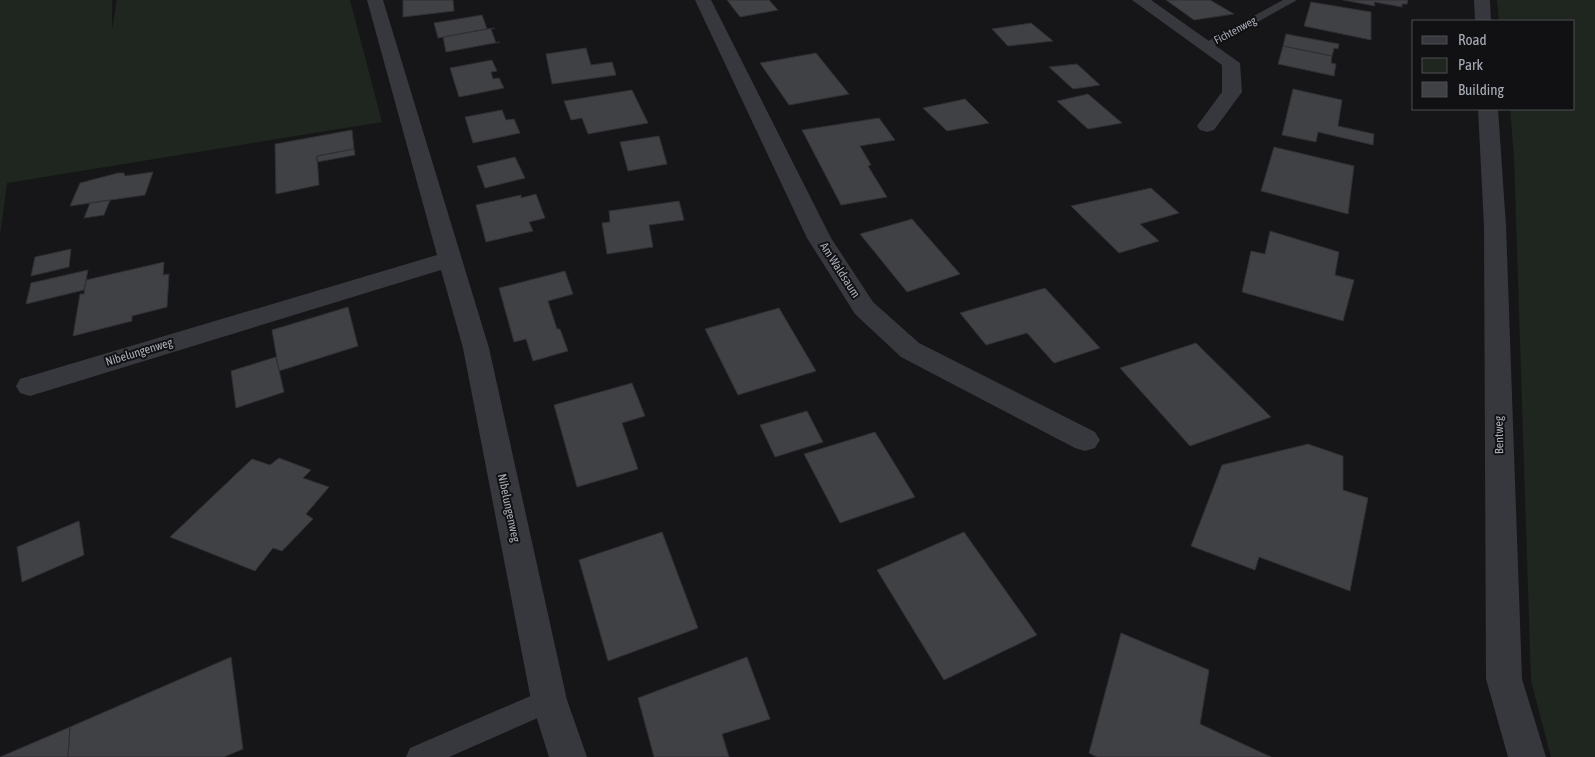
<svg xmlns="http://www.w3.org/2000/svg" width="1595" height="757" font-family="'Asap Condensed',sans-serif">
  <rect width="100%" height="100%" fill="#161618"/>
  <path fill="#1e261f" d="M0,0H112V29L117,0H350L382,122L7,183L0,236Z
    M1497,0H1595V757H1551L1531,681L1514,157L1510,109H1574V21H1499Z"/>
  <path fill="#404145" stroke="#303034" d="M403,0H453L454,11L403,17Z
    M727,0H769L778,10L740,17Z
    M1166,0H1210L1234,14L1194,20Z
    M1343,0H1408L1407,4H1402V7L1374,2L1375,6Z
    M1311,2L1371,12V40L1304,26Z
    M482,15L487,29L438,38L434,23Z
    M1031,23L1053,41L1008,46L992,29Z
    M495,28L491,29L496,43L500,42L446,52L443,37L487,29Z
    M1286,34L1339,44L1338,49L1334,48L1332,56L1283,46Z
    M1283,46L1332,56L1331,63L1336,64L1334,76L1278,64Z
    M586,48L591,65L612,62L616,75L552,84L546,54Z
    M816,53L849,94L789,105L760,63Z
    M492,60L497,71L491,72L493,79L499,78L504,88L459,97L450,68Z
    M1077,64L1100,85L1073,89L1049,67Z
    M1293,89L1342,100L1338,126L1374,134L1373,145L1318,132L1316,142L1282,135Z
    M632,90L648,123L588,134L582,118L571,120L564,101Z
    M1088,94L1122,123L1088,129L1057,101Z
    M965,99L989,123L947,131L923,108Z
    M502,110L506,120L514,119L520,133L473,143L465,117Z
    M879,118L895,140L860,146L871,165L868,166L887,197L841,205L802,130Z
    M352,130L354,149L317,156L319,185L276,194L275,144Z
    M659,136L667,164L628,171L620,142Z
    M1274,147L1354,166L1348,214L1261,191Z
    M354,149L355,155L317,162V156Z
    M515,157L525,178L485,188L477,166Z
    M153,172L145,195L70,206L80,183L118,173H124L125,176Z
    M1151,188L1179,213L1140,224L1159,241L1119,253L1071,206Z
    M536,194L545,218L529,222L533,231L486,242L476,205L521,195V198Z
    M110,200L104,215L84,218L90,203Z
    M679,201L684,220L649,225L653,247L607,254L602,223L610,222L609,211Z
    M912,219L960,274L907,292L860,234Z
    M1270,231L1339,252L1335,275L1354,280L1343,321L1242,292L1251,251L1265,254Z
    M71,249L69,267L31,276L35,257Z
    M164,262L163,275L169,274L167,307L132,316V321L73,336L80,294H84L86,280Z
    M88,270L84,290L26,304L31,283Z
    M565,271L573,294L548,301L557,329H560L568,351L533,361L526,339L514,342L499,288Z
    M1045,288L1100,348L1054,363L1027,333L986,345L960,313Z
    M348,307L358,346L279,371L272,330Z
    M779,308L816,371L738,395L705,329Z
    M1196,343L1271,417L1190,446L1120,368Z
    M276,357L284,392L236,408L231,371Z
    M632,383L645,416L622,423L638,469L577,487L554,405Z
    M807,411L823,442L775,457L760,425Z
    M875,432L915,497L840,523L804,454Z
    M1308,444L1343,456V490L1368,498L1350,591L1259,557L1255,570L1191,546L1222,465Z
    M279,458L311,470L303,478L329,487L306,514L313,519L282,551L273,548L255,571L170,537L252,459L270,465Z
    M79,521L84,555L22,582L17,547Z
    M662,532L698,628L608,661L579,560Z
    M964,532L1037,635L944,680L877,570Z
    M1121,633L1209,670L1200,724L1271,757H1097L1089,753Z
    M231,657L243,749L224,757H68L70,727Z
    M747,657L770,719L722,734L729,757H654L638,698Z
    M70,727L68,757H0Z"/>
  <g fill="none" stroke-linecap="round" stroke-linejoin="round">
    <path fill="#37383d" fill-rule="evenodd" d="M1283,0H1297L1209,49L1205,50L1199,46Z
      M549,688L558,691L562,700L558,709L449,757H406L410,748Z"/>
    <path fill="#37383d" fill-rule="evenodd" d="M367,0H383L489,348L567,700L587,757H549L531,700L463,348L441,270L30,396L20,393L16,386L20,379L437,255Z
      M695,0H711L831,238L873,302L919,343L1095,432L1100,440L1095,448L1085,451L1075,448L901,357L855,314L807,238Z
      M1132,0H1151L1240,63L1242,92L1214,130L1207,132L1200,130L1197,126L1222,92V65Z
      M1474,0H1490L1491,21H1475Z
      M1478,109H1498L1506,226L1522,679L1546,757H1508L1486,679L1484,226Z"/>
  </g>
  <g text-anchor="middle" stroke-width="4" stroke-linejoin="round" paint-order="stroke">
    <g font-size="11" fill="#a8adb8" stroke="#111113">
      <text transform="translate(1235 30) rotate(-28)" y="4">Fichtenweg</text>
    </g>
    <g font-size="12" fill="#a8adb8" stroke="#111113">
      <text transform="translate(840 270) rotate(57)" y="4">Am Waldsaum</text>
      <text transform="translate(139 352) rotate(-17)" y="4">Nibelungenweg</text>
      <text transform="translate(1499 435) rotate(-91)" y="4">Bentweg</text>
      <text transform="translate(509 508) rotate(78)" y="4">Nibelungenweg</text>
    </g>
  </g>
  <rect x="1412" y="20" width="162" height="90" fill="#111113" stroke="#4d4f55"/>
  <rect x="1422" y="36" width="25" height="8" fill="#37383d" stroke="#4d4f55"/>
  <text x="1458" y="45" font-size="15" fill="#a8adb8">Road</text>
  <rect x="1422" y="58" width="25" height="15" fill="#1e261f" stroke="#4d4f55"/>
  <text x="1458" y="70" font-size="15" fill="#a8adb8">Park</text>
  <rect x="1422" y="82" width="25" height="15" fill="#404145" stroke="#4d4f55"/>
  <text x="1458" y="95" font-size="15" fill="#a8adb8">Building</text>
</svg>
